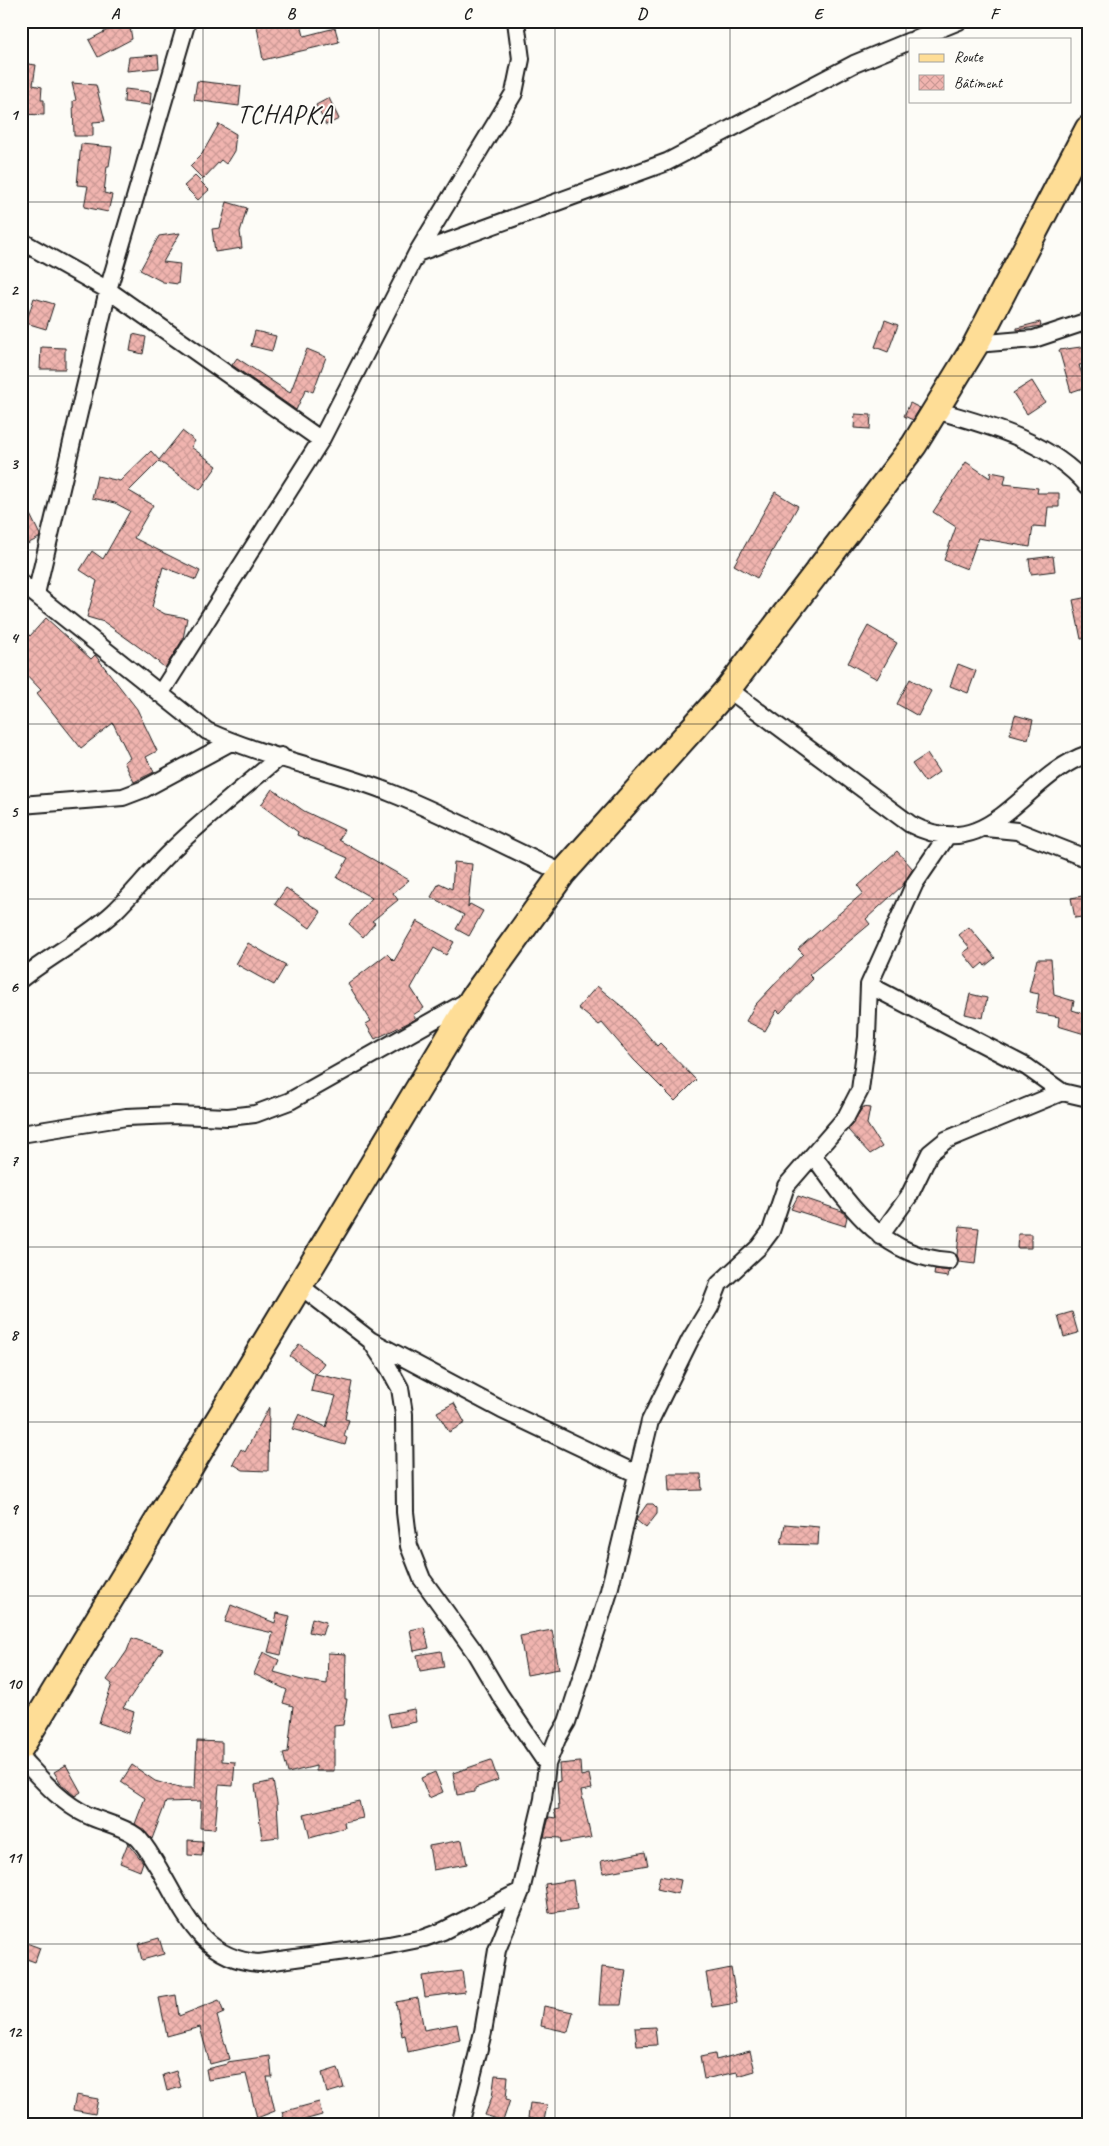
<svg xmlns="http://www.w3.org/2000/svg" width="1109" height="2146" font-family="Caveat,sans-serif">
  <defs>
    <pattern id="building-cross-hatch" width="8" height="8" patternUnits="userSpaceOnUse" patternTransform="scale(1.25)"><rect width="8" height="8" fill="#f0b4af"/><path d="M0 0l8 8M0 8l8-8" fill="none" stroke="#cd9a96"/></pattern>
  </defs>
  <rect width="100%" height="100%" fill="#fdfcf7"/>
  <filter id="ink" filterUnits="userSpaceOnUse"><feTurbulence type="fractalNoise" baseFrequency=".02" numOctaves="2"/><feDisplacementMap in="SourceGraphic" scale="10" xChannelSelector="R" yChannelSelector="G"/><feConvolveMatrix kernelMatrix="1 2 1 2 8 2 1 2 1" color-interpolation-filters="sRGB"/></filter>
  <g filter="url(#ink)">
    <path fill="url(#building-cross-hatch)" stroke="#1c1c1c" d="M125,21H129L132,39L98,57L89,40Z
      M256,21H295L296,25L301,24L304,36L335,28L339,42L263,60Z
      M158,55L159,68L127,71L129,57Z
      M21,63L36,65L33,85L42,87L41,100H44V115L21,114Z
      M197,81L241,86L239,106L194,100Z
      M72,83L96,85L105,121L93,122V136H74L73,101L76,100Z
      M125,89L151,92L150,105L124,102Z
      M329,98L339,119L326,125L316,105Z
      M219,124L236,134L234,151L226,164L221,160L203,179L190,166L202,154Z
      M81,144L112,147L109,166H107L104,193L112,195L108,212L84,207L88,186L77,185Z
      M195,176L209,190L198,200L184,186Z
      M227,202L247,208L240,232L242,248L215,252L212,229L220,228Z
      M180,233L163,262L180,264L178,284L163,282L140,270L159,236Z
      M34,298L54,304L46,329L26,323Z
      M885,320L898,325L888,352L875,347Z
      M1040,322L1041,326L1017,330V328Z
      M255,331L276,336L272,351L251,346Z
      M133,334L146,337L143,354L130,351Z
      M1088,346V364L1079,365L1086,387L1071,392L1059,350Z
      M41,347L65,348V369H40Z
      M307,349L326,357L313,392L306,389L296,410L232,365L237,358L290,393Z
      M1032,381L1045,402L1027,414L1013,393Z
      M910,403L920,408L913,420L904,416Z
      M855,414L871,415L870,429L854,428Z
      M182,431L195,441L191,447L217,466L200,490L159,461L129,491L153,505L134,538L200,571L196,580L163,567L152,607L165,614L187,618L183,639L165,668L150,655L104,622L87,617L97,581L80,570L92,551L103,559L130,511L115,503L92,498L97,476L120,481L151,451L159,460Z
      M966,462L990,478L991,472L1006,475L1004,484L1038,488L1037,493H1059V507H1048L1046,527L1033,526L1030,547L978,538L967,569L944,560L956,527L933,512Z
      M775,492L798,506L757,578L734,565Z
      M21,496L40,535L39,538L27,544L21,531Z
      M1053,556L1055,571L1031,574L1029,559Z
      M1088,597V638L1081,639L1073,600Z
      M46,618L91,659L95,655L137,709L157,751L146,757L154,772L134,782L124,762L130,758L113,723L81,748L37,693L41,690L21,669V628L30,636Z
      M868,626L897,643L877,679L848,663Z
      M958,664L976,671L968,693L950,686Z
      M910,679L931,691L918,716L897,704Z
      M1015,715L1033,720L1028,739L1010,734Z
      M927,754L939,772L925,782L912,764Z
      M272,789L304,811L344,830L339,840L409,880L393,893L398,900L372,921L375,923L363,937L349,924L372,898L337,878L348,858L297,835L298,832L261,805Z
      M897,851L913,869L902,886L866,919L870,924L809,975L813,979L780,1013L777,1010L765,1031L746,1021L755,1005L803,954L798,949L863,893L858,886Z
      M454,862L472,864L468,907L470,904L483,911L469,936L456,929L464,915L431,897L439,883L452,889Z
      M286,888L321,912L310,928L275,904Z
      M1088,895V916L1075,918L1071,898Z
      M417,921L454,942L446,955L434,948L411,988L424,1008L413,1015L416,1019L375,1039L366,1024L371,1021L348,984L387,954L394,961Z
      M969,927L995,958L985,966L983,963L976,969L963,953L970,948L959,935Z
      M248,943L286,965L274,985L236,964Z
      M1037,959H1051L1054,995L1074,1001L1072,1010L1088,1015V1035L1058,1026L1059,1017L1036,1013L1039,994L1029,992Z
      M597,986L626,1010L657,1046L660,1043L696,1080L675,1101L634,1060L602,1023L599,1025L578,1008Z
      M970,994L987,998L983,1018L965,1014Z
      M863,1107L870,1108L867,1124L882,1147L870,1154L848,1130Z
      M798,1196L842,1211L847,1217L845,1226L791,1209Z
      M960,1226L979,1228L975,1264L959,1262L957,1255Z
      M1018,1234H1031V1248H1017Z
      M935,1269L949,1271L948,1277L934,1275Z
      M1072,1312L1078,1333L1064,1337L1058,1316Z
      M299,1344L324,1363L316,1374L352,1382L345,1419L349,1420L344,1436L347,1438L345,1445L292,1429L299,1414L326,1427L336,1396L311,1391L315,1374L290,1356Z
      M454,1403L465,1423L449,1432L437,1412Z
      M269,1407L268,1471L243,1470L233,1464L241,1449L245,1452Z
      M668,1474H701L702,1490L669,1491Z
      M647,1504H653L657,1508V1514L646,1528L636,1520Z
      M785,1524L819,1527L818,1545L781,1544Z
      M231,1605L275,1623L277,1613L290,1616L281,1655L268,1652L273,1633L225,1622Z
      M312,1618L326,1622L322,1635L309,1632Z
      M424,1627L429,1648L414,1651L410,1630Z
      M552,1630L559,1669L527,1675L520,1636Z
      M132,1638L163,1649L123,1708L134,1712L128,1733L99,1723L112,1684L107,1680L127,1651Z
      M441,1651L444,1667L420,1671L417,1655Z
      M263,1652L279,1660L274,1672L302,1680L327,1684L328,1653L346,1654L345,1699H347L343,1725L334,1726V1771H316V1766L288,1773L283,1753L288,1752L293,1706L283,1703L287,1690L254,1674Z
      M414,1709L416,1722L391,1727L388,1714Z
      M197,1741L222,1742V1761L235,1762L233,1786L219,1785L215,1829L200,1828L201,1801L166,1802L152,1839L135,1824L145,1798L121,1782L132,1765L155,1781L179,1788H195Z
      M491,1760L498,1780L475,1788V1792L457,1795L453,1773Z
      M580,1762L581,1776L589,1774L592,1789L581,1791L591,1838L561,1843L560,1838L544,1837L549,1817L556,1818L554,1810L559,1809L557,1782L560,1781L559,1764Z
      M66,1765L81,1792L75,1796L62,1785L54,1772Z
      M435,1772L443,1792L429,1798L421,1778Z
      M273,1781L277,1802L279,1837L262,1839L255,1785Z
      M359,1801L363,1818L344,1822L345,1828L310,1838L304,1814Z
      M188,1840L203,1841L202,1856L188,1855Z
      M462,1840L467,1864L433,1870L429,1846Z
      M128,1843L143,1862L140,1871L120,1863Z
      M645,1852L648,1865L603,1873L601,1861Z
      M660,1876L681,1880L678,1894L657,1889Z
      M573,1880L577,1909L549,1913L545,1884Z
      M159,1938L164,1954L142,1960L138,1944Z
      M21,1941L40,1948L35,1962L21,1957Z
      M602,1967L626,1970L621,2005H599Z
      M731,1968L737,2003L712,2007L706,1973Z
      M462,1971L465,1992L425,1997L422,1976Z
      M176,1995L179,2016L219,2000L224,2013L217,2016L229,2059L210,2064L200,2027L167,2036L159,1998Z
      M418,1998L424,2030L457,2024L460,2040L408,2052L405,2035L402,2036L396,2002Z
      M544,2006L573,2012L568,2032L541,2026Z
      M655,2027L657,2045L637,2046L635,2028Z
      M750,2051L755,2071L738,2076L737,2072L704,2079L700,2057L715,2054L716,2060Z
      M270,2056L272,2077H267L275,2111L257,2118L246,2074L208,2080L206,2069L227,2064V2062Z
      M338,2068L344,2088L327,2093L322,2073Z
      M176,2071L181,2087L167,2091L163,2075Z
      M495,2075L508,2076L506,2099L510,2100L503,2121L485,2115L492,2097Z
      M76,2095L98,2099L95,2114L73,2110Z
      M319,2102L322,2115L286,2125L282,2112Z
      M530,2103L547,2105L544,2121L528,2118Z"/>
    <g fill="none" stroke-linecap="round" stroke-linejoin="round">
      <g stroke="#1c1c1c" stroke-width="20">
        <path id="street" d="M915,39L959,21
          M21,241L108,290L321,440
          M417,253L667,162L854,64L910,41
          M976,344L1034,339L1088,321
          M935,410C989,425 1051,442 1088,486
          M21,583L207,731C266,758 331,769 391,793C449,816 506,847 563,873
          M36,594L108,290L187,21
          M728,689L910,824C992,867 1022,776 1088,754
          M160,694L321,440L417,253L514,93L521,59L516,21
          M21,805L123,797L144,789L231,742
          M986,828L1017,831L1088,859
          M21,979C51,955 86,938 114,912C134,893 151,870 171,851C206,817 244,787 281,756
          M869,985L1027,1067L1062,1092L1088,1098
          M21,1134L126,1117L175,1115L228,1117L255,1114L290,1101L471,999
          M813,1155C849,1205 882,1257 949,1261
          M880,1236L909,1196L930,1153L946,1140L1062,1092
          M299,1285L370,1340L502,1410L637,1474
          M370,1340L389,1368L400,1388L404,1414L405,1512L409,1546L422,1579L474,1651L500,1695L547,1764
          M21,1758C41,1779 60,1802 87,1815C101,1822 123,1826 136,1836C145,1844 151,1856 158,1867C184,1911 200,1959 259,1963L389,1945L424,1938L443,1931L521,1891
          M460,2125L483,2032L497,1950L521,1891L543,1799L547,1764L557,1739L567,1722L608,1595L650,1421L690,1340L710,1307L719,1284L759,1247L771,1231L786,1186L846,1117L860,1090L867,1037L869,985L915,883L947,836"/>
      </g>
      <g stroke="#1c1c1c" stroke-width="29">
        <path id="primary" d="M21,1747L473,998L563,873L728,689L914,445L976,344L1088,129"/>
      </g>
      <use href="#street" stroke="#fdfcf7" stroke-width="16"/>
      <use href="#primary" stroke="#fedd96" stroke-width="25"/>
    </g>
  </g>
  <path fill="none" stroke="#1c1c1c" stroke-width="1" stroke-opacity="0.55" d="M203,21V2125M379,21V2125M555,21V2125M730,21V2125M906,21V2125M21,202H1088M21,376H1088M21,550H1088M21,724H1088M21,899H1088M21,1073H1088M21,1247H1088M21,1422H1088M21,1596H1088M21,1770H1088M21,1944H1088"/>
  <g text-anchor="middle" stroke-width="4" stroke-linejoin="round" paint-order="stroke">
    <g font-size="26" letter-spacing="1" fill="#1c1c1c" stroke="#fdfcf7">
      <text x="285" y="123">TCHAPKA</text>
    </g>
  </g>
  <rect width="1109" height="2146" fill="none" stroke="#fdfcf7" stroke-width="55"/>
  <rect x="909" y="38" width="162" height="65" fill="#fdfcf7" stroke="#a3a29f"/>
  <rect x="919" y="54" width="25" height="8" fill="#fedd96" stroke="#a3a29f"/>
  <text x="954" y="62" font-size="15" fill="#1c1c1c">Route</text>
  <rect x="919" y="75" width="25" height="15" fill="url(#building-cross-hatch)" stroke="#a3a29f"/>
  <text x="954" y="88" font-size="15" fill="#1c1c1c">Bâtiment</text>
  <rect x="28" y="28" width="1054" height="2090" fill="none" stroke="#1c1c1c" stroke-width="2"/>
  <g font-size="16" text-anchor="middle" font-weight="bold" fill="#1c1c1c">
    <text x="115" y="19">A</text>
    <text x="291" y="19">B</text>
    <text x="467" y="19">C</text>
    <text x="642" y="19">D</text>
    <text x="818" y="19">E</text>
    <text x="994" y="19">F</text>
    <text x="14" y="120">1</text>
    <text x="14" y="295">2</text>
    <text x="14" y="469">3</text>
    <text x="14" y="643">4</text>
    <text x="14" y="817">5</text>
    <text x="14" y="992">6</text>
    <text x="14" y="1166">7</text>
    <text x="14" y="1340">8</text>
    <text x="14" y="1514">9</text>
    <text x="14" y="1689">10</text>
    <text x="14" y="1863">11</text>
    <text x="14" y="2037">12</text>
  </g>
</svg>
